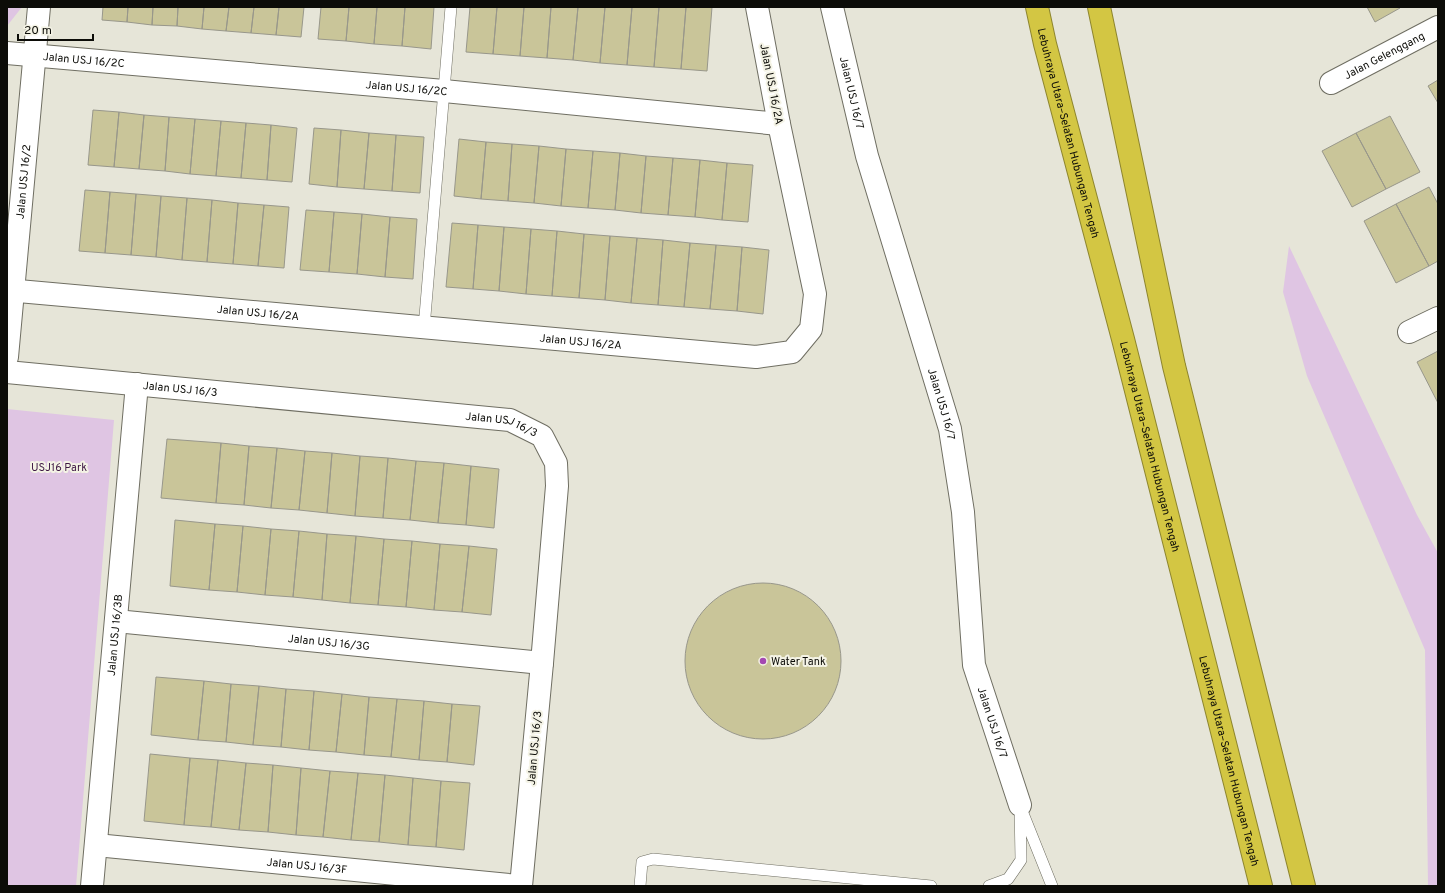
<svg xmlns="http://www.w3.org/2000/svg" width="1445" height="893" font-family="Overpass,sans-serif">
  <rect width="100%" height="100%" fill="#e6e5d8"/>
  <path fill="#dfc5e3" d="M7,7H22L7,26Z
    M1289,246L1417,515L1438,553V886H1428L1425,650L1307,376L1283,292Z
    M7,409L114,420L76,886H7Z"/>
  <path fill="#c9c599" stroke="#98978b" d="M103,7H128L127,22L102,20Z
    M128,7H153L152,25L127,22Z
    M153,7H178L177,26L152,25Z
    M178,7H204L202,29L177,26Z
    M204,7H229L226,31L202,29Z
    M229,7H254L251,33L226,31Z
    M254,7H279L276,35L251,33Z
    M279,7H304L301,37L276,35Z
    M321,7H349L346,41L318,39Z
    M349,7H377L374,44L346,41Z
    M377,7H405L402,46L374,44Z
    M405,7H434L431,49L402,46Z
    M470,7H497L493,54L466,52Z
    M497,7H524L520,56L493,54Z
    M524,7H551L547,58L520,56Z
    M551,7H578L573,60L547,58Z
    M578,7H605L600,63L573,60Z
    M605,7H632L627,65L600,63Z
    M632,7H659L654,67L627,65Z
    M659,7H686L681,69L654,67Z
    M686,7H712L707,71L681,69Z
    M1367,7H1399L1400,8L1375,22Z
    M1438,80V103L1428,86Z
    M93,110L119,112L114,167L88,165Z
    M119,112L144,115L139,169L114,167Z
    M144,115L169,117L165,171L139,169Z
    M1390,116L1420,172L1386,189L1356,133Z
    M169,117L195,119L190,174L165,171Z
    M195,119L221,121L216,176L190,174Z
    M221,121L246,123L241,178L216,176Z
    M246,123L271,125L267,180L241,178Z
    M271,125L297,128L292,182L267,180Z
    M314,128L341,130L337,187L309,184Z
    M341,130L369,133L364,189L337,187Z
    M369,133L396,135L392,191L364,189Z
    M1356,133L1386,189L1352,207L1322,151Z
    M396,135L424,137L420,193L392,191Z
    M459,139L486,142L481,199L454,196Z
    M486,142L512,144L508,201L481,199Z
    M512,144L539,146L534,203L508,201Z
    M539,146L566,149L561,206L534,203Z
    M566,149L593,151L588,208L561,206Z
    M593,151L620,153L615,210L588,208Z
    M620,153L646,156L641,213L615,210Z
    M646,156L673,158L668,215L641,213Z
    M673,158L700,160L695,217L668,215Z
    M700,160L727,163L722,220L695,217Z
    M727,163L753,165L748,222L722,220Z
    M1429,187L1438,204V261L1429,266L1396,204Z
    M85,190L110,192L105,253L79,251Z
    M110,192L136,194L131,255L105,253Z
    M136,194L161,196L156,257L131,255Z
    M161,196L187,198L182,260L156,257Z
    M187,198L212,200L207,262L182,260Z
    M212,200L238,203L233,264L207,262Z
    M238,203L264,205L258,266L233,264Z
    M1396,204L1429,266L1396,283L1364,221Z
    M264,205L289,207L284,268L258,266Z
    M306,210L334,212L329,272L300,270Z
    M334,212L362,214L357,274L329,272Z
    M362,214L390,217L385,277L357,274Z
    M390,217L417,219L413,279L385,277Z
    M452,223L478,225L473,289L446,287Z
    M478,225L504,227L499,291L473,289Z
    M504,227L531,229L526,294L499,291Z
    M531,229L557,231L552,296L526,294Z
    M557,231L584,234L579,298L552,296Z
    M584,234L610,236L605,300L579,298Z
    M610,236L637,238L631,303L605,300Z
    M637,238L663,240L658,305L631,303Z
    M663,240L690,243L684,307L658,305Z
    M690,243L716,245L710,309L684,307Z
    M716,245L742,247L737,311L710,309Z
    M742,247L769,250L763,314L737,311Z
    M1438,351V403L1417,362Z
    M167,439L221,443L216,503L161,498Z
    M221,443L249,446L244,505L216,503Z
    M249,446L277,448L271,508L244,505Z
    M277,448L305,451L299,510L271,508Z
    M305,451L332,453L327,513L299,510Z
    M332,453L360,456L355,516L327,513Z
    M360,456L388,458L383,518L355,516Z
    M388,458L416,461L410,520L383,518Z
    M416,461L444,463L438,523L410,520Z
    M444,463L471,466L466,525L438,523Z
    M471,466L499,469L494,528L466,525Z
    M175,520L215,524L209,590L170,586Z
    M215,524L243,526L237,592L209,590Z
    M243,526L271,529L265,595L237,592Z
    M271,529L299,531L293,597L265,595Z
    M299,531L327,534L322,600L293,597Z
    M327,534L356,536L350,603L322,600Z
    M356,536L384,539L378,605L350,603Z
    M384,539L412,541L406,607L378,605Z
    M412,541L440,544L434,610L406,607Z
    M440,544L469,546L462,612L434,610Z
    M469,546L497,549L491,615L462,612Z
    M685 661a78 78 0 1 1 156 0a78 78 0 1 1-156 0Z
    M156,677L204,681L198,740L151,735Z
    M204,681L231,684L226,742L198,740Z
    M231,684L259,686L253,745L226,742Z
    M259,686L286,689L281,747L253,745Z
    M286,689L314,691L309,750L281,747Z
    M314,691L342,694L336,752L309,750Z
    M342,694L369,697L364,755L336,752Z
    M369,697L397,699L391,757L364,755Z
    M397,699L424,701L419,760L391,757Z
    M424,701L452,704L447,762L419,760Z
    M452,704L480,706L474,765L447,762Z
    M150,754L190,758L184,825L144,821Z
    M190,758L218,760L211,827L184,825Z
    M218,760L246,763L239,830L211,827Z
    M246,763L273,765L268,832L239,830Z
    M273,765L301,768L296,835L268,832Z
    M301,768L330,771L323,837L296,835Z
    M330,771L358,773L351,840L323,837Z
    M358,773L385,775L379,842L351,840Z
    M385,775L413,778L408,845L379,842Z
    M413,778L441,781L436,847L408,845Z
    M441,781L470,783L464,850L436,847Z"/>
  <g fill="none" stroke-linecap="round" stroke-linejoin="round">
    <g stroke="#6f6e62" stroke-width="12">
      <path id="lane" d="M424,328L451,7
        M1022,811L1052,886
        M640,886L642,862L653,859L931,886
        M989,886L1008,879L1021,860L1020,805"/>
    </g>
    <g stroke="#6f6e62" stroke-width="24">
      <g id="street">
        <path id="s1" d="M832,7L867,156L950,429L963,512L974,665L1020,805"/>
        <path id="s2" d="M7,53L444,91L779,124"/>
        <path id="s3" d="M1331,83L1438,27"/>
        <path id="s4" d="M7,290L756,357L792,352L811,329L815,294L779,124L757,7"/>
        <path d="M1409,332L1438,318"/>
        <path id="s5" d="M7,357L39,7"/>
        <path id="s6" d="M7,372L510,420L542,436L556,463L557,486L542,663L521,886"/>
        <path id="s7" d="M116,621L542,663"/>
        <path id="s8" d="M96,845L519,886"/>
        <path id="s9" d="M92,886L137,384"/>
      </g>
    </g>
    <g stroke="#8d852e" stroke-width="24">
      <g id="highway">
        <path id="s10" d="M1037,7L1045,44L1123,339L1261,886"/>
        <path d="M1099,7L1174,366L1304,886"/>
      </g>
    </g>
    <use href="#lane" stroke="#fff" stroke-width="11"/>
    <use href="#street" stroke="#fff" stroke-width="22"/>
    <use href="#highway" stroke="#d3c643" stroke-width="22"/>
  </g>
  <circle fill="#a448b2" stroke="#f4f3e5" stroke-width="1.5" cx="763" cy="661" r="4"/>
  <g text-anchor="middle" stroke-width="4" stroke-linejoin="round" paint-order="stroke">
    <g font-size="11" fill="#0c0c08" stroke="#f4f3e5">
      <text dy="4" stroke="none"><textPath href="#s3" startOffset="60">Jalan Gelenggang</textPath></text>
      <text dy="4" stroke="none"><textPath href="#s2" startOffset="77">Jalan USJ 16/2C</textPath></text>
      <text transform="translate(772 84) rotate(79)" y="4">Jalan USJ 16/2A</text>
      <text dy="4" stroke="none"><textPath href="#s2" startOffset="401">Jalan USJ 16/2C</textPath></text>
      <text dy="4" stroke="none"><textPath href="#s1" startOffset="88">Jalan USJ 16/7</textPath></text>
      <text dy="4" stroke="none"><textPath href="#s10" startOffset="130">Lebuhraya Utara–Selatan Hubungan Tengah</textPath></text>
      <text dy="4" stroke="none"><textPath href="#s5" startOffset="176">Jalan USJ 16/2</textPath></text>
      <text dy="4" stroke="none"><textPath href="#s4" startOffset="252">Jalan USJ 16/2A</textPath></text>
      <text dy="4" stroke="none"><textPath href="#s4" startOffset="576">Jalan USJ 16/2A</textPath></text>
      <text dy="4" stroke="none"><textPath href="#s6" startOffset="174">Jalan USJ 16/3</textPath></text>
      <text dy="4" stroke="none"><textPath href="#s1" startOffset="412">Jalan USJ 16/7</textPath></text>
      <text dy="4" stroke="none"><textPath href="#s6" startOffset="498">Jalan USJ 16/3</textPath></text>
      <text dy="4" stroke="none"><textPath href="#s10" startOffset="454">Lebuhraya Utara–Selatan Hubungan Tengah</textPath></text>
      <text dy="4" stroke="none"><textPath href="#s9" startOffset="252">Jalan USJ 16/3B</textPath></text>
      <text dy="4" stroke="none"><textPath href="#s7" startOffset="214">Jalan USJ 16/3G</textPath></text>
      <text dy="4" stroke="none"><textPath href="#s1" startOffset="736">Jalan USJ 16/7</textPath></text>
      <text transform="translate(534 748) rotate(-85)" y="4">Jalan USJ 16/3</text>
      <text dy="4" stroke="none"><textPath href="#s10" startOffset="778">Lebuhraya Utara–Selatan Hubungan Tengah</textPath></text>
      <text dy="4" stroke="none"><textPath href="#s8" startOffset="212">Jalan USJ 16/3F</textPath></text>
    </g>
    <g font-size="11" fill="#3d1743" stroke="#f4f3e5">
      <text x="59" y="471">USJ16 Park</text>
    </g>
    <g font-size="11" fill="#0c0c08" stroke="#f4f3e5" text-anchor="start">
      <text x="771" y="665">Water Tank</text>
    </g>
  </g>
  <rect width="1445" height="893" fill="none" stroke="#0c0c08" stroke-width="16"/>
  <path d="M18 34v6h75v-6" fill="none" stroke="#0c0c08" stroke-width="2"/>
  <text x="24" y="34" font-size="12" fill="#0c0c08" stroke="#f4f3e5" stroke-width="3" paint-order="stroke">20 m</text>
</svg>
